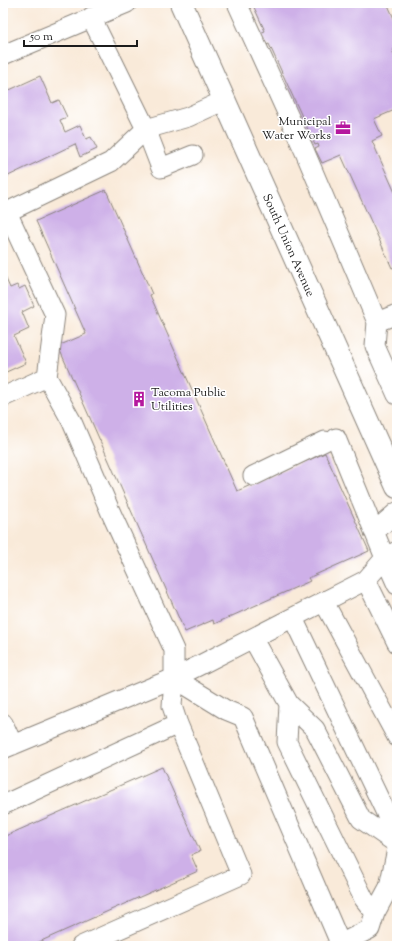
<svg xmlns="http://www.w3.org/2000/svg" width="400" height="949" font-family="'Sorts Mill Goudy',serif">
  <rect width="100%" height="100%" fill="#fff"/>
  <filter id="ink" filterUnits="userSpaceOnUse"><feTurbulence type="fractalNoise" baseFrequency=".025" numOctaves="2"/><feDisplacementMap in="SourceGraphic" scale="8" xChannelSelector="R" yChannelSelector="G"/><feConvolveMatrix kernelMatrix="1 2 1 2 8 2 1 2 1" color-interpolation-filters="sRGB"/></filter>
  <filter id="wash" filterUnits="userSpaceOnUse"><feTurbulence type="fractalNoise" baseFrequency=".012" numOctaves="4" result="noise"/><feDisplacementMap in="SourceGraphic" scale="16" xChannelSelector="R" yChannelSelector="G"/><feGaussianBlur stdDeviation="0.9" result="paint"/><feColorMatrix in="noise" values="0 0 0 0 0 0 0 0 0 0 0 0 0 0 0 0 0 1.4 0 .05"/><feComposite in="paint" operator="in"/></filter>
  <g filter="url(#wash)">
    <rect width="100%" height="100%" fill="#f9ead9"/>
    <g id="blocks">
      <path fill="#ceb0e8" d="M252,3H387L397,25V48L392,50L397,62V109L374,119L382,136L372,141L397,197V266L392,268L341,155L322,163L315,149L319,147L318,144L315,145L269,44L266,45L260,33L265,31Z
        M40,76L52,103L59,100L67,117L60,120L65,132L80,125L86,139L91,137L97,149L80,157L75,144L4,178L3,175V93Z
        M106,190L152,294L150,295L237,491L325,453L369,551L308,578L310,581L214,624L213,620L185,632L58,346L86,334L36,221Z
        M3,272L10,288L17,285L19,289L25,286L34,306L22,312L29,329L14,336L26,363L4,373L6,380L3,381Z
        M162,767L200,851L191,855L198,871L30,946H3V837Z"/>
    </g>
  </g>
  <g filter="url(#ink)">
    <use href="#blocks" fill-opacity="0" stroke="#8a837a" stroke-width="1"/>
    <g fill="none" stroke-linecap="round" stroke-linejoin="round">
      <g stroke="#8a837a" stroke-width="21">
        <path id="minor" d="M237,3L304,150L377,322L375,346L397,395
          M91,17L146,129L161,168L193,155
          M3,55L127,3
          M377,322L397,314
          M3,397L47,377
          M336,438L385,558L397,585
          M253,476L325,441
          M374,532L397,512
          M366,580L397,643
          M324,602L397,737
          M293,618L385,811L397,843
          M253,639L289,704L315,729L361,819L397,844
          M174,678L226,710L243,717L340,943
          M289,704L287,742L364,899L375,913
          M3,723L13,745
          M3,749L174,678L200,665L366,580L385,558L397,551
          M3,805L178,724
          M81,946L241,875L178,724L172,706L174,678V650L111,513L72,422L47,377L55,315L7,212L111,162L146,129L188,117L225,100
          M336,946L370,929L375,913L389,887L397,849"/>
      </g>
      <g stroke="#8a837a" stroke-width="24">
        <path id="major" d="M181,3L397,487"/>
      </g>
      <use href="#minor" stroke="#fff" stroke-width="19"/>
      <use href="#major" stroke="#fff" stroke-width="22"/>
    </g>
  </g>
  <defs>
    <g id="office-bare" transform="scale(1.2)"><path d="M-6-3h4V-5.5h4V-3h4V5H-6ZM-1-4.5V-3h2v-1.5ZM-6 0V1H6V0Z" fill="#b5179e" stroke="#fff" stroke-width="2.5" paint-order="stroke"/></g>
    <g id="building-bare" transform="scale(1.2)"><path d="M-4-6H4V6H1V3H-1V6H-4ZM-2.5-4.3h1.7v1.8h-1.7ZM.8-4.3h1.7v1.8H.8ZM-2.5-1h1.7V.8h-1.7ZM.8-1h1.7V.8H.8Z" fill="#b5179e" stroke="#fff" stroke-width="2.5" paint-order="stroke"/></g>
  </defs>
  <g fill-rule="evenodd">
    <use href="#office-bare" x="343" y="128"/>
    <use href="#building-bare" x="139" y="399"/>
  </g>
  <g text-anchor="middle" stroke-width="3" stroke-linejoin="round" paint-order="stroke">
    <g font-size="12" fill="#1c1c1c" stroke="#fff" text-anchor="end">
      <text x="331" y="125">Municipal<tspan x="331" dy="14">Water Works</tspan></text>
      <text x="151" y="396" text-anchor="start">Tacoma Public<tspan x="151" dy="14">Utilities</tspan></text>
    </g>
    <g font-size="12" fill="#1c1c1c" stroke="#fff">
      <text transform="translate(289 245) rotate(66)" y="4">South Union Avenue</text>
    </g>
  </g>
  <rect width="400" height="949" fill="none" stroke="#fff" stroke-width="16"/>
  <path d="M24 40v6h113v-6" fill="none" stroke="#1c1c1c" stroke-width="2"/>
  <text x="30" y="40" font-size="12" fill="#1c1c1c" stroke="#ffffff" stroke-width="3" paint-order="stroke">50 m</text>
</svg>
